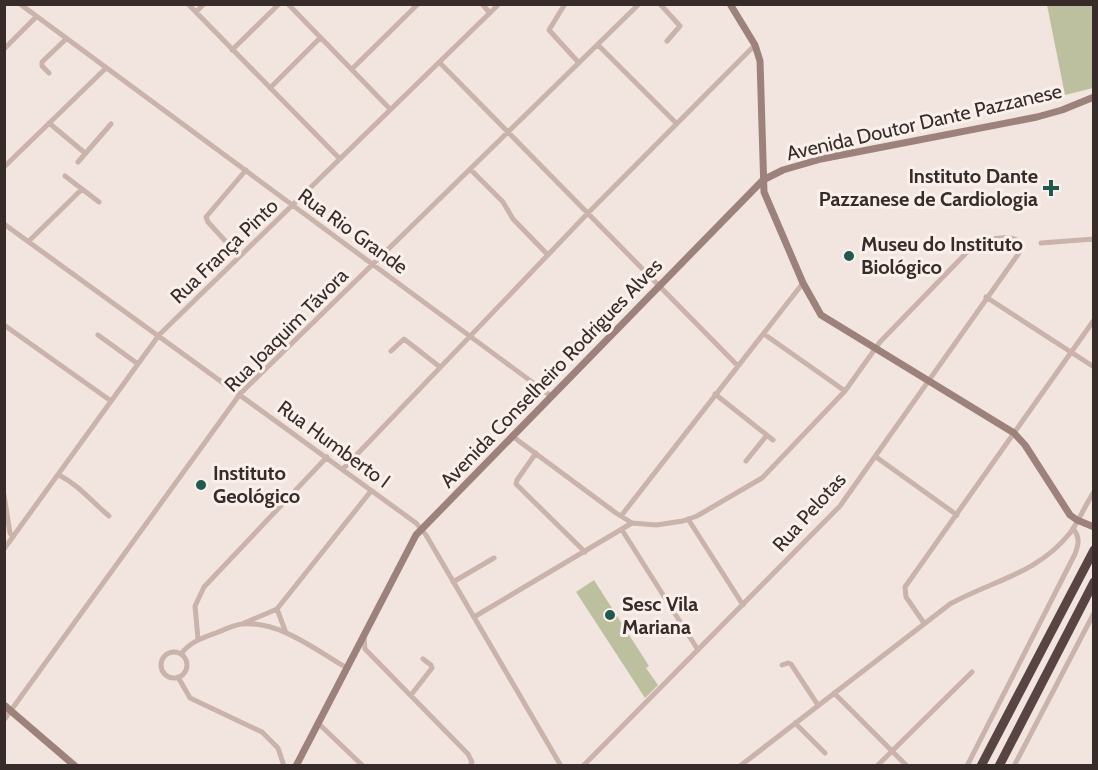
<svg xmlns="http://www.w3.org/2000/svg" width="1098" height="770" font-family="Cabin,sans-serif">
  <rect width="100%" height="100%" fill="#f2e5df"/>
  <path fill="#bcc09f" d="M1047,5H1093V88L1065,95Z
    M594,580L649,666L646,668L658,685L645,698L576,592Z"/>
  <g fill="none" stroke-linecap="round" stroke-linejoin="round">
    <path stroke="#cab3ab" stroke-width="5" d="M20,4L551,396
      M188,4L340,159
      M288,4L390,109
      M482,4L490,13
      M565,4L549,30L579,63
      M660,4L680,26L667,41
      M196,12L204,4
      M598,45L676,123
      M4,49L36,17
      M232,50L279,4
      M440,63L738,366
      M352,69L418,4
      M49,73L42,66V62L66,39
      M270,88L320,38
      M49,123L85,153
      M78,162L111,124
      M4,167L106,68
      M470,169L503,202L513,219L548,255
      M65,176L99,202
      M4,224L416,523L426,535L561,766
      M29,241L82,189
      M1041,243L1094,239
      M239,256L208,222L206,217L246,170
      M986,297L1094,367
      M4,325L111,401
      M764,334L845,391
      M98,335L138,364
      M391,351L404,339L440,367
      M715,394L773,440
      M512,436L616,513L632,523L656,525L683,521L697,516L762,478L845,391L880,342L973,246C984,238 1012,234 1022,243L1019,253L840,506L583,766
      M536,453L517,480L516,484L585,552
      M876,457L957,515
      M746,461L767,435
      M343,469L588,213L755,45
      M59,475C80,486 91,501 109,516
      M4,495L10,533L13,537
      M621,516L803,283
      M688,519L743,605
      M622,530L698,650
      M4,549L159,335L499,4
      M453,582L494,558
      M277,609L371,491
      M277,609L286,633
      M474,617L632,523
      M924,623L906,597L905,587L1094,320
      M242,624L277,609
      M364,637L365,649L468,754L472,762L470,766
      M198,639L195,606L204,587L327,457
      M161 665a13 13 0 1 1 26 0a13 13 0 1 1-26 0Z
      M181,654C190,642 202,638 216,633C224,630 233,625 242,624C281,621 315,650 347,668
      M782,665L788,663L791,664L818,705
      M178,677L190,698L262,732L278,748L284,766
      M834,693L907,766
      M411,695L432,668L431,665L423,659
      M4,720L240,394L639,4
      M318,723L363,766
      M795,723L825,753
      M740,766L950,604C994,580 1037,574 1070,533C1079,521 1085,505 1094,492
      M877,766L972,672
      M967,766L1075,554C1079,543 1080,538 1073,528
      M1014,766L1094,613"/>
    <path stroke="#9d827c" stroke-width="7" d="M730,4L755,45L760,61L764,192L803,283L821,315L1014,433L1025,445L1070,515L1077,520L1094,527
      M4,705L75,766
      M296,766L416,535L763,180L783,170L821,159L1037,117L1062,110L1094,97"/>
    <path stroke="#584442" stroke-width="9" d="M981,766L1094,550
      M999,766L1094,582"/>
  </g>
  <g fill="#215850" stroke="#f9f0eb" stroke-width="2">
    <path d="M1048 179h6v6h6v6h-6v6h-6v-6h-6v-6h6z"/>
    <circle cx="849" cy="256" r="6"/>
    <circle cx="201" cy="485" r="6"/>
    <circle cx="610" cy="615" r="6"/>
  </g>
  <g text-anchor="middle" stroke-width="6" stroke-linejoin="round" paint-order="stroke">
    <g font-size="20" fill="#382c2a" stroke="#f9f0eb">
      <text transform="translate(924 122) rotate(-13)" y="7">Avenida Doutor Dante Pazzanese</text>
      <text transform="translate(353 231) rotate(36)" y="7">Rua Rio Grande</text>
      <text transform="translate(224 251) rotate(-44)" y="7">Rua França Pinto</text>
      <text transform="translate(286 330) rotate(-45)" y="7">Rua Joaquim Távora</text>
      <text transform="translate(551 373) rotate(-46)" y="7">Avenida Conselheiro Rodrigues Alves</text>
      <text transform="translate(334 444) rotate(36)" y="7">Rua Humberto I</text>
      <text transform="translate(809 512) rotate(-48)" y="7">Rua Pelotas</text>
    </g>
    <g font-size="20" font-weight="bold" fill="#382c2a" stroke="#f9f0eb" text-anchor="start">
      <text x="1038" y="183" text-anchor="end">Instituto Dante<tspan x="1038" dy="23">Pazzanese de Cardiologia</tspan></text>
      <text x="861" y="251">Museu do Instituto<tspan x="861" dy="23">Biológico</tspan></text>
      <text x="213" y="480">Instituto<tspan x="213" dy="23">Geológico</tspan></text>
      <text x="622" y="611">Sesc Vila<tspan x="622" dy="23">Mariana</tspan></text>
    </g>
  </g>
  <rect width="1098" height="770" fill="none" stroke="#382c2a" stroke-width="12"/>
</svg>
